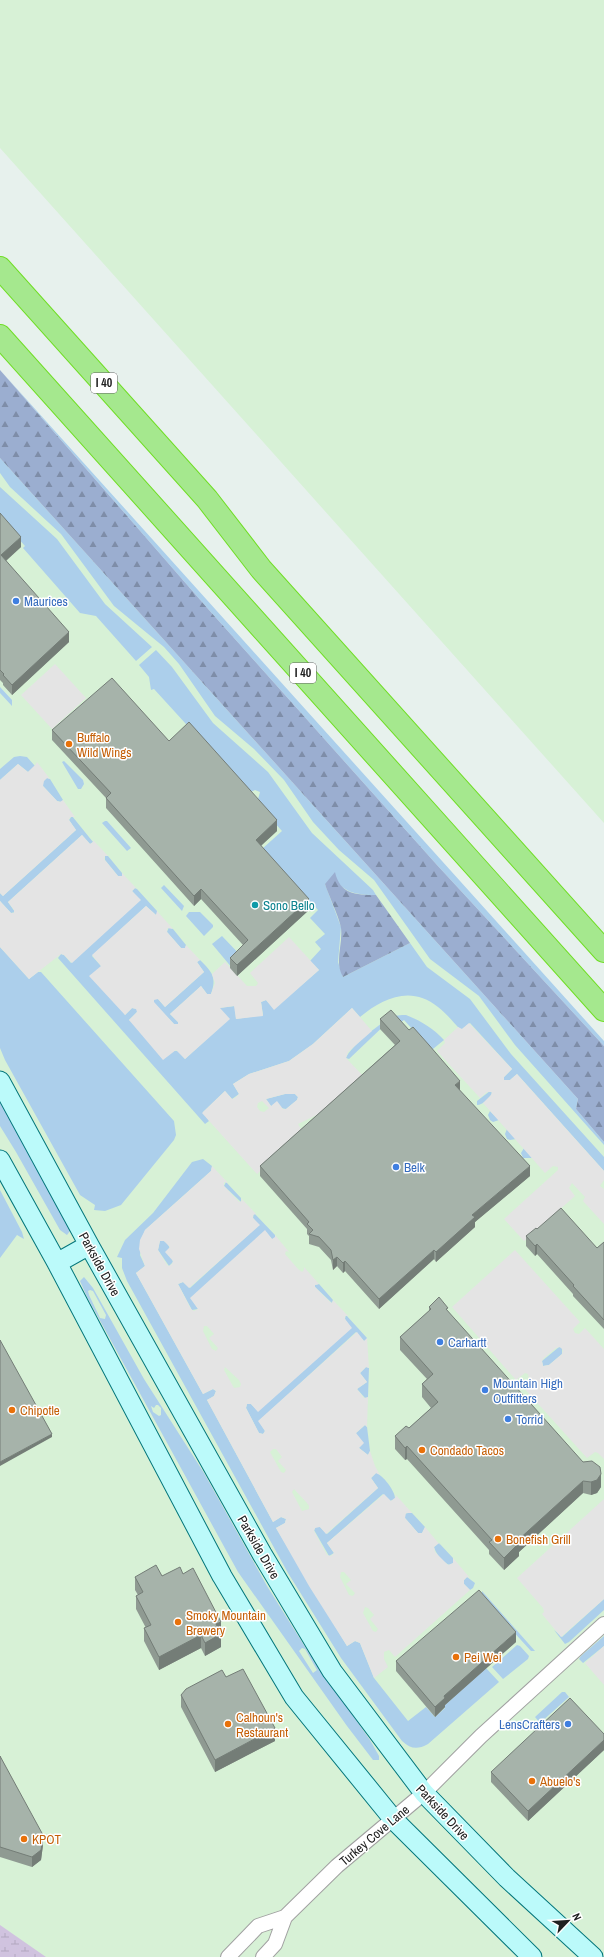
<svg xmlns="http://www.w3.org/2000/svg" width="604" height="1957" font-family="'Archivo Narrow',sans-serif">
  <defs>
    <pattern id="forest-firs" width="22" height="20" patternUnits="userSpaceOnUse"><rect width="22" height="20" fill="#9baed0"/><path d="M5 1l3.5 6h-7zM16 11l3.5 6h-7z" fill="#7e8da8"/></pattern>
    <pattern id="wetland-marsh" width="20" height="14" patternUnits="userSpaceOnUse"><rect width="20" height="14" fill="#d0c3df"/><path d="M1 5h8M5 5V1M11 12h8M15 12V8" fill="none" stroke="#b2a7bf"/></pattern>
  </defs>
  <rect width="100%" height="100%" fill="#e7f1ed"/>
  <path fill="#d7f1d6" d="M0,0H604V823L0,148Z
    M0,458L525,1041L576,1109L604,1142V1957H0Z"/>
  <path fill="#accfeb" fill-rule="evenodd" d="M0,370L604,1041V1046L437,865L209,610Z
    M0,458L578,1099L576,1109L604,1142V1145L515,1045L479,996L430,959L374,880L339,850L313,822L284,780L254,749L215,716L179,664L164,647L114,606L61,534L10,487L0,473Z
    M0,487L57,539L105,604L152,647L136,661L96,616L80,613L23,548L25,546L0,518Z
    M156,650L172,667L213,723L268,772L312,833L373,890L376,895C361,895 347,894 337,882L325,884L341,927L338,962L343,977L410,943L427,967L470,999L511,1054L604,1157V1171L517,1074L510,1080H504V1077L512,1069L470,1023L462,1029H460C453,1022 446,1013 438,1007C411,985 383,998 360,1017L352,1008L313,1044L289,1061L249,1074L233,1084L239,1094L232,1099L225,1091L203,1112L209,1121L205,1124L58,958L61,954L64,955L71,963L140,900L132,891L135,888L137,889L157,911V914L156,915L146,906L92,956L101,966L125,1015L132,1008L137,1009V1012L129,1020L173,1051H178L185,1059L229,1019L219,1008L235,1006L236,1019L263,1015L261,1002L266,1000L274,1009L319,970L310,961L321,949L315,942L325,934L310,918L318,910L262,849L282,831L257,803L260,792L255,790L249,793L154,689L151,690L149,677L139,665Z
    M0,687L12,700V706L0,693Z
    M20,756L27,757L35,766L28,772L18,764L0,780V769L14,757Z
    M64,761L83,780L84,784L81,789H78L62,762Z
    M47,778L50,779L63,800L62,802L57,801L43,786V781Z
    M72,816L93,842L90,844L82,835L8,902L15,912L11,913L0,901V893L3,896L76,830L69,820Z
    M105,821H107L131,848L127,851L102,823Z
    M105,856H108L122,873V876H118L105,860Z
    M164,885L184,906L182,911L161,888Z
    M189,912H200L213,925V927L204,936L186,916Z
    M169,927L173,929L186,945L185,948H181L167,932Z
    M222,936L243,958L238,975L212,944Z
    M0,947L29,979L38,972H41L174,1121L176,1135L174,1140L121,1205L105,1211L94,1210L95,1205L80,1195L5,1060L0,1048Z
    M200,960C212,972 217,977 211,994H207L201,986L170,1014L178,1022V1024H174L153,1002L154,999H158L165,1007L204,972L197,962Z
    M406,1015C421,1021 433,1028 444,1040L428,1053L414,1031L404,1020L396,1026L390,1020L349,1059L346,1058C351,1046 378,1025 390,1018C395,1015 401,1015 406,1015Z
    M490,1091L492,1093C490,1098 483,1105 477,1105V1101Z
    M285,1094H295L298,1097L297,1100L286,1109L271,1106L266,1099Z
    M0,1101L67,1224L70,1231L67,1235L60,1230L16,1152L0,1126Z
    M490,1111L499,1120L493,1122L490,1120L488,1115Z
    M507,1129L516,1139L510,1140L507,1139L505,1134Z
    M524,1148L532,1158H523L521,1153Z
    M203,1159L212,1166L211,1171L145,1230L140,1255L145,1266L136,1273L203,1394L213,1389L216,1391L214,1396L207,1400L273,1522L281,1517L286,1519L285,1523L276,1528L347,1646L355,1641L360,1643L374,1678L408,1721L426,1707L435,1717L445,1708L444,1706L486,1668L499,1682L428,1744C417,1750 411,1749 402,1741L341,1658L288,1573L127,1281L122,1268V1258L117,1257L125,1240L153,1213L192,1162Z
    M226,1182L241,1198V1202L224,1186Z
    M0,1190L22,1232L24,1239L17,1235L0,1258Z
    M254,1213L275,1235V1239H272L265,1231L191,1298L198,1309L192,1310L178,1284L183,1282L190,1288L259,1225L253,1218Z
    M160,1240C171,1241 171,1254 173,1262L169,1266L158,1250Z
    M84,1277L93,1288L144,1379L204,1473L267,1586L307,1650L370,1740L379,1756V1760H373L347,1726L238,1572L87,1297L80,1281ZM90,1290L93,1291L106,1315L105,1319L100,1318L89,1295L88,1291ZM156,1405H158L161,1408V1415L159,1416L153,1412L151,1406L154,1408ZM302,1648L305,1649L317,1670L313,1673L299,1651Z
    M319,1284L333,1300L332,1303L315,1287V1285Z
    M346,1315L367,1338V1340L364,1341L356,1332L259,1421L265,1431L263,1434L259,1433L246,1408L247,1404H251L258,1411L351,1328L345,1319Z
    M559,1347L562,1348V1354L549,1365L543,1366L542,1361Z
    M366,1367L369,1368L368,1397L366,1399L357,1389L367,1382L360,1373Z
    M365,1425L367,1427L370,1451L368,1455L359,1448L356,1433Z
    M376,1473C383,1475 396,1492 395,1499L390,1501L383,1494L327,1543L334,1553L329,1556L314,1530L316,1527H320L327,1534L378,1488L371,1478Z
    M408,1513H412L425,1527L422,1533H418L405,1518V1514Z
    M439,1543L453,1558V1563L450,1565C443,1563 436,1554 434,1547Z
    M467,1577L475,1583L473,1588L470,1590L464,1584V1580Z
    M482,1591L535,1651H531L482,1597Z
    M604,1599V1610L569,1642L565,1644L554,1630L562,1637Z
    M604,1636V1646L583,1663L579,1659L581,1656Z
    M517,1645L520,1646L529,1656L528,1659L503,1679L492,1667Z
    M562,1692H565L569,1697L540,1723L535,1717Z"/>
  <path fill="url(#forest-firs)" d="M0,370L209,610L437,865L604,1046V1142L576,1109L578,1099L0,458Z
    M335,872C340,894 355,895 376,895L410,943L343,977C334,962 343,945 341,928C340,919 328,894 325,884Z"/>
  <path fill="url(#wetland-marsh)" d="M0,1925L46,1957H0Z"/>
  <path fill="#e4e4e4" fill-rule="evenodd" d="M55,664L86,698L52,729L21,695Z
    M37,762L50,779L47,778L44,781L43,786L57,801L60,802L63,800L75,817H70L69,820L76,830L3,896L0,893V780L18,764L28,772L36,764Z
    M82,835L90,844L93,842V840L108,856H105L104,859L118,876H122V873L137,889L135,888L132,891L141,900L72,963L64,955L61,954L29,979L0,947V901L11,913H14V910L8,902Z
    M146,906L156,915L157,911L173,929L167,928V932L181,948H185L186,945L200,960L197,962L204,972L165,1007L158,999L154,1000V1002L174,1024H178V1022L170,1014L201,986L207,994H211L215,983L212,974L225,962L247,986H256L258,983L250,973L289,937L319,970L274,1010L266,1000L261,1002L263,1016L236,1019L234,1006L220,1008L230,1019L185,1059L176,1050L163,1060L129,1020L137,1012L136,1009L132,1008L125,1015L89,976L101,966L92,955Z
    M352,1008L372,1031L348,1052L346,1058L366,1079L333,1107L298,1124L303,1133L257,1174L202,1113L225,1091L232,1099L235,1098L239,1094L233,1084L249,1074L289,1061L313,1044ZM285,1094H295L298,1097L297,1100L286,1109H283L277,1101L271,1106L266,1099ZM262,1101L269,1108L264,1112L260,1111L257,1107L258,1103Z
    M469,1023L512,1069L504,1077V1080H510L517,1074L604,1171V1180L600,1186L604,1189V1224L583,1201L585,1197L572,1183L569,1188L575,1196L524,1241L504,1219L558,1170V1167L553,1166L545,1173L483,1103L491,1095L492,1092H487L480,1098L437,1051L445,1043L444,1040L458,1027L462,1029Z
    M212,1166L228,1183L224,1182V1186L239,1202L242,1201L241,1198L256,1214L253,1215V1218L260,1225L189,1288L183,1282L178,1284L191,1309L194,1311L198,1309L190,1298L265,1230L272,1239L275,1237V1235L289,1252L286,1251L285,1254L298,1269L302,1272L304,1270V1267L319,1284L315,1285V1287L330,1302L332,1303L333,1300L348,1316H345V1319L352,1328L258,1412L251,1404H247L246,1408L259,1433L263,1434L265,1431L258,1421L357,1332L364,1341L367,1338L369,1368L366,1367L360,1373L367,1382L357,1389L364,1398L368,1397L367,1427L365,1425L356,1433L364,1443L359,1448L368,1455L370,1451L375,1466L380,1475L376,1473L371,1478L378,1488L326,1534L320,1527L315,1528L314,1531L327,1555L331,1556L334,1553L327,1543L384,1494L391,1501L396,1497L395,1494L412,1513H406L405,1518L418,1533H422L425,1527L440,1545L439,1543L434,1547L435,1552L448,1565L453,1563V1558L470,1578L467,1577L464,1580V1584L470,1590L395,1657L389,1650L384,1652V1659L388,1667L374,1678L360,1643L355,1641L347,1646L309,1586L276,1528L285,1523L286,1519L281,1517L273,1522L207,1400L214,1396L216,1391L213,1389L203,1394L136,1273L145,1266L139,1249L140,1240L145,1230L211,1171ZM160,1241H164L170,1247L165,1252L173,1261L172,1264L169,1266L167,1265L158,1250ZM204,1326H207L214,1334L209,1338L218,1348L216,1351L212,1349L203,1331ZM225,1367L239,1380L241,1384L240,1387L234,1388L224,1370ZM273,1449H276L282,1457L278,1461L286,1470L284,1473L281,1472L270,1452ZM294,1489L307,1503L309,1506V1509L302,1511L292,1492ZM341,1572H344L351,1580L346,1584L355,1593L353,1596L349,1595L340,1577ZM365,1607L368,1608L374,1615L370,1619L378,1629L376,1632L373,1631L363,1613Z
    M515,1250L580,1322L573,1329L575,1333L579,1334L585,1328L604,1349V1459L598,1453L595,1452L587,1458L522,1386L529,1379L528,1374L525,1373L516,1380L452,1307ZM560,1347L563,1350L562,1354L549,1365L543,1366L542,1361L544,1358L556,1348Z
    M604,1499V1599L561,1637L542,1614L544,1612L543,1608L517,1578Z
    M604,1646V1685L585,1663Z"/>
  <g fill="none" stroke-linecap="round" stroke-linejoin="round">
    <g stroke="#a1a1a1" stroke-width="16">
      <path id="street" d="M228,1957L258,1926L285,1917
        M263,1957L275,1944L285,1917L337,1866L424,1793L481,1736L604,1624"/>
    </g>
    <g stroke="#03767b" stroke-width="21">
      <path id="secondary" d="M0,1081L89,1245L262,1554L332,1671L424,1793L507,1878L593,1957
        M0,1160L57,1263L222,1576L294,1697L394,1820L532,1957
        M57,1263L89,1245"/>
    </g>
    <g stroke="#70de25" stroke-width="24">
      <path id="highway" d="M0,268L207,499L261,569L604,951
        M0,336L604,1010"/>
    </g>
    <use href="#street" stroke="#fff" stroke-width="14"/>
    <use href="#secondary" stroke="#bbfafa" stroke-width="19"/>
    <use href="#highway" stroke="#a5e88e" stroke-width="22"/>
  </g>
  <path fill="#8f9a92" d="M0,513L21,547L6,561L69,642L12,695L3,685V683L0,680Z
    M52,730L169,741L277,831L261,846L309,910L237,976L230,968V958L243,945L201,899L194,906L106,808V798L52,740Z
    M380,1019L460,1091L530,1176L475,1222V1227L436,1262L434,1259L379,1309L345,1271L343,1273L337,1266L333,1270L331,1260L319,1247L309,1244V1236L307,1234V1229L260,1176V1166L395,1045L380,1029Z
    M537,1229L597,1248L604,1242V1329L573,1296V1294L537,1254L535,1256L526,1246V1236Z
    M429,1307L448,1312L601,1487L597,1493L591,1495L583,1493L519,1552V1556L504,1570L489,1554V1550L407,1459L405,1460L395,1449V1436L409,1428L431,1408L422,1397V1384L427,1379L400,1350V1337L429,1311Z
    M183,1574L221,1622V1647L205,1656L201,1648L159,1670L144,1641V1628H146L136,1609V1596L138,1595L135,1590V1577L162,1576Z
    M516,1642L445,1705V1707L435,1717L396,1671V1661Z
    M226,1677L275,1741L215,1772L181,1707V1695Z
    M604,1734V1750L528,1821L491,1782V1772Z
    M0,1756L43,1845L41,1860L32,1867L0,1857Z"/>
  <path fill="#747d77" d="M21,537V547L1,565V555Z
    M69,632V642L12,695V685Z
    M277,820V831L256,850V840Z
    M201,889V899L194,906V896Z
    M309,899V910L237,976V965Z
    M460,1081V1091L455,1085Z
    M530,1166V1176L475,1222V1227L436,1262V1252L472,1215Z
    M537,1244V1254L535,1256V1246Z
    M434,1250V1259L379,1309V1299Z
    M337,1257V1266L333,1270V1260Z
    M345,1261V1271L343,1273V1263Z
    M52,1434V1437L0,1466V1462Z
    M407,1446V1459L405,1460V1448Z
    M601,1474V1487L597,1493L591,1495V1482Z
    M583,1481V1493L519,1552V1556L504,1570V1558L517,1541Z
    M221,1622V1647L205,1656V1643L216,1624Z
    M516,1632V1642L445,1705V1707L435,1717V1707L444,1696Z
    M201,1635V1648L159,1670V1657Z
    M275,1728V1741L215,1772V1760Z
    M604,1740V1750L528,1821V1811Z
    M43,1835V1845L41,1860L32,1867V1857Z"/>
  <path fill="#a6b3aa" stroke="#747d77" d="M0,513L21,537L1,555L69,632L12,685L3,675L4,674L0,670Z
    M112,678L169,741L189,722L277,820L256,840L309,899L237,965L230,958L248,940L201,889L194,896L106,798L111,793L52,730Z
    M391,1010L409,1030L413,1027L429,1045L460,1081L455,1085L530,1166L472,1215L475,1217L436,1252L434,1250L379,1299L345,1261L343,1263L337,1257L333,1260L331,1250L319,1237L309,1234L313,1230L307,1224L309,1222L260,1166L400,1041L380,1019Z
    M561,1208L597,1248L604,1242V1320L573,1286L574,1285L537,1244L535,1246L526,1236L536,1228L537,1229Z
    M439,1297L448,1308L446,1309L583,1462L592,1461L600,1467L601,1474L597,1480L591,1482L583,1481L517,1541L519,1543L504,1558L489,1542L492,1540L407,1446L405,1448L395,1436L406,1426L409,1428L438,1402L422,1384L433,1374L400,1337L431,1309L429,1307Z
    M0,1340L52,1434L0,1462Z
    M156,1565L162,1576L180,1567L183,1574L193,1568L221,1622L216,1624L221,1634L205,1643L201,1635L159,1657L144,1628L151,1625L136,1596L143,1592L135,1577Z
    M479,1590L516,1632L444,1696L445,1698L435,1707L396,1661Z
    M243,1669L275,1728L215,1760L181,1695L186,1689L222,1670L226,1677Z
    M570,1698L604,1734V1740L528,1811L491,1772Z
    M0,1756L43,1835L41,1850L32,1857L0,1847Z"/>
  <g fill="#3f7fe0" stroke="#fff" stroke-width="1.5">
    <circle cx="16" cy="601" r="4"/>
    <circle cx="396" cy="1167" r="4"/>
    <circle cx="440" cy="1342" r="4"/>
    <circle cx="485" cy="1390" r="4"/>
    <circle cx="508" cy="1419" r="4"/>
    <circle cx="568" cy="1724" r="4"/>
  </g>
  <g fill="#e8710a" stroke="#fff" stroke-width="1.5">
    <circle cx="69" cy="744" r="4"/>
    <circle cx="12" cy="1410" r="4"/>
    <circle cx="422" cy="1450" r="4"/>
    <circle cx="498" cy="1539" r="4"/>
    <circle cx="178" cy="1622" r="4"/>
    <circle cx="456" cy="1657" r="4"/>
    <circle cx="228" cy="1724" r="4"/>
    <circle cx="532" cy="1781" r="4"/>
    <circle cx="24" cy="1839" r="4"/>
  </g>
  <circle fill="#0f9aa8" stroke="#fff" stroke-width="1.5" cx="255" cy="905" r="4"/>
  <g text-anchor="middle" stroke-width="3" stroke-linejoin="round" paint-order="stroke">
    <g fill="#fff" stroke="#636363" stroke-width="1">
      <rect x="91" y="373" width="26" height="20" rx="3"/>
      <rect x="290" y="663" width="26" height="20" rx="3"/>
    </g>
    <g font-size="12" font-weight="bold" fill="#202020">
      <text x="104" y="387">I 40</text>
      <text x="303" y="677">I 40</text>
    </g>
    <g font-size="13" fill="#366cbe" stroke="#fff" text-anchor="start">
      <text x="24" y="606">Maurices</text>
      <text x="404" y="1172">Belk</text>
      <text x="448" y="1347">Carhartt</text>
      <text x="493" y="1388">Mountain High<tspan x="493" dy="15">Outfitters</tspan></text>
      <text x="516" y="1424">Torrid</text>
      <text x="560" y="1729" text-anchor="end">LensCrafters</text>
    </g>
    <g font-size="13" fill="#c56008" stroke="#fff" text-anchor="start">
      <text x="77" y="742">Buffalo<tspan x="77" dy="15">Wild Wings</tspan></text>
      <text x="20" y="1415">Chipotle</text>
      <text x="430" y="1455">Condado Tacos</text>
      <text x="506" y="1544">Bonefish Grill</text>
      <text x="186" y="1620">Smoky Mountain<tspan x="186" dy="15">Brewery</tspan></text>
      <text x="464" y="1662">Pei Wei</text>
      <text x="236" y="1722">Calhoun's<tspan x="236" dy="15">Restaurant</tspan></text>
      <text x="540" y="1786">Abuelo's</text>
      <text x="32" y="1844">KPOT</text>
    </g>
    <g font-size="13" fill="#0d838f" stroke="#fff" text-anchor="start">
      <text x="263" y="910">Sono Bello</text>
    </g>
    <g font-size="13" fill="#202020" stroke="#fff">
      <text transform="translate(100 1264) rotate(61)" y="5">Parkside Drive</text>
      <text transform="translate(259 1547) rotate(60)" y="5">Parkside Drive</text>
      <text transform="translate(443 1812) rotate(47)" y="5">Parkside Drive</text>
      <text transform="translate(374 1835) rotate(-40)" y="5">Turkey Cove Lane</text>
    </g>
  </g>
  <g transform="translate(568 1921) rotate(65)" stroke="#ffffff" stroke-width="3" paint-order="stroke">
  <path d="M0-3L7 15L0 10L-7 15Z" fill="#202020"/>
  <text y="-6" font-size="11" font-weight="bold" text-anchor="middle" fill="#202020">N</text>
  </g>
</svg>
